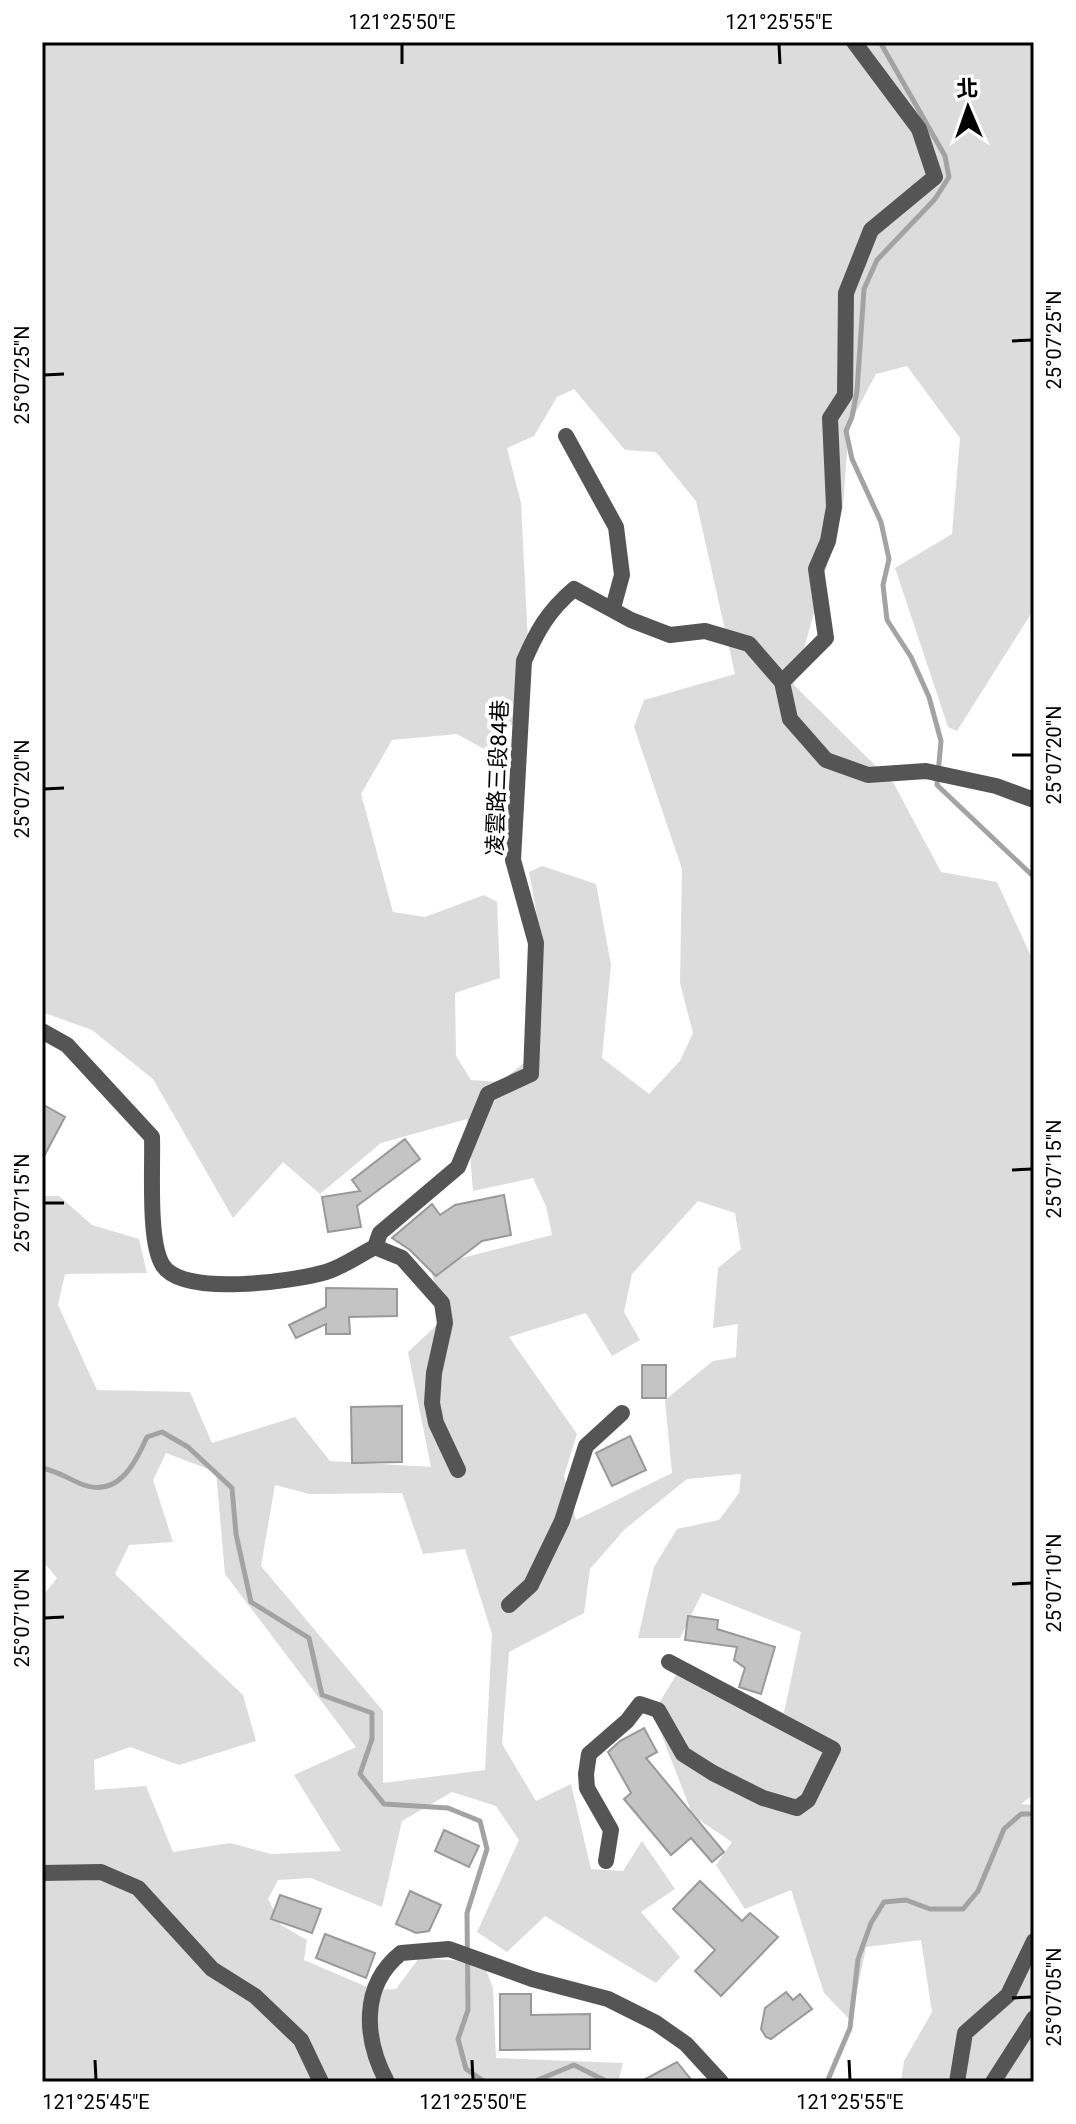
<svg xmlns="http://www.w3.org/2000/svg" width="1076" height="2124" font-family="Roboto,'Noto Sans TC',sans-serif">
  <rect width="100%" height="100%" fill="#fff"/>
  <path fill="#dcdcdc" fill-rule="evenodd" d="M42,42H1034V609L957,731L948,727L895,568L952,534L960,438L907,366L876,374L849,425L843,507L794,685L894,784L941,872L997,882L1034,963V1794L1021,1804L1034,1805V2082H901L904,2061L932,2012L921,1940L866,1947L851,2021L824,1993L791,1890L745,1909L716,1865L732,1842L693,1816L653,1713L684,1662L784,1713L801,1632L702,1593L680,1638H638L654,1567L677,1529L719,1520L739,1493L741,1474L687,1479L624,1530L590,1569L584,1613L509,1652L502,1744L536,1801L571,1784L591,1869L623,1871L642,1841L675,1889L641,1912L680,1957L656,1983L545,1916L507,1952L477,1932L519,1840L496,1806L452,1792L402,1821L382,1907L311,1878L278,1880L268,1899L281,1925L307,1940L304,1960L374,1990L396,1989L419,1958L463,1961L486,1970L493,1988L496,2058L623,2063L618,2082H42V1597L57,1578L42,1560V1196H59L92,1225L139,1239L147,1273L65,1274L58,1305L97,1390L190,1392L212,1443L295,1417L330,1461L431,1467L408,1352L443,1319L430,1266L552,1235L546,1206L533,1178L473,1191L467,1119L381,1143L320,1194L283,1162L233,1218L153,1079L92,1030L42,1012ZM574,389L625,450L656,452L696,501L735,674L644,700L634,727L682,869L680,983L693,1033L680,1061L649,1094L602,1058L611,965L596,884L542,866L529,872L537,917L524,1063L500,1082L471,1080L456,1056L455,993L500,978L497,902L484,895L425,917L393,912L361,794L392,740L457,734L484,749L520,717L528,643L521,503L507,448L534,436L557,397ZM698,1201L735,1213L741,1249L718,1268L713,1328L738,1324L736,1357L713,1361L665,1400L672,1473L576,1520L564,1476L577,1434L509,1337L586,1313L612,1356L640,1340L624,1312L632,1274ZM166,1453L216,1472L225,1574L356,1747L294,1775L341,1851L271,1854L230,1843L173,1852L146,1786L95,1790L94,1760L130,1747L179,1765L256,1741L243,1695L115,1574L129,1545L173,1542L153,1480ZM275,1485L309,1494L402,1493L423,1554L465,1549L492,1634L485,1770L383,1783V1711L261,1566Z"/>
  <g fill="none" stroke-linecap="round" stroke-linejoin="round">
    <path stroke="#a3a3a3" stroke-width="5" d="M880,42L945,156L949,177L935,199L877,260L864,289L857,391L852,417L846,431L852,459L881,522L889,559L883,585L887,620L911,657L929,697L941,741L937,785L1034,877
      M42,1468C60,1472 68,1479 84,1485C118,1497 135,1464 147,1437L162,1432L188,1447L232,1488L236,1534L251,1602L309,1638L322,1695L372,1713V1739L360,1774L384,1804L448,1808L480,1821L487,1849L467,1913L468,2010L458,2039L466,2069L485,2082
      M533,2082L574,2065L608,2082
      M827,2082L850,2028L858,1959L871,1923L884,1902L906,1900L930,1909H963L978,1891L1004,1829L1021,1814H1034"/>
  </g>
  <path fill="#c4c4c4" stroke="#999" stroke-width="2" d="M42,1104L65,1117L42,1160Z
    M405,1139L420,1159L357,1206L361,1227L328,1232L322,1197L360,1191L352,1180Z
    M504,1195L511,1235L482,1241L436,1276L410,1250L392,1238L432,1204L440,1215L455,1205Z
    M326,1288L397,1289V1316L349,1317L350,1334H326V1324L296,1338L289,1325L326,1307Z
    M642,1365H666V1398H642Z
    M402,1406V1462L352,1463L351,1407Z
    M630,1436L646,1470L612,1486L596,1453Z
    M688,1616L718,1620L717,1629L775,1647L761,1694L739,1687L745,1668L734,1660L737,1647L685,1640Z
    M644,1728L657,1752L646,1758L724,1852L712,1862L691,1838L671,1855L624,1799L631,1793L608,1752L620,1741Z
    M444,1830L479,1846L469,1867L435,1851Z
    M700,1881L742,1921L750,1913L778,1937L721,1996L695,1971L715,1950L673,1909Z
    M410,1891L441,1905L429,1931L416,1933L396,1924Z
    M280,1895L321,1909L312,1933L271,1919Z
    M325,1934L375,1953L366,1978L316,1958Z
    M786,1992L793,2000L800,1994L812,2009L771,2039L766,2037L761,2029L765,2008Z
    M500,1994H531V2015L590,2014V2049L500,2050Z
    M677,2062L693,2082H640Z"/>
  <g fill="none" stroke-linecap="round" stroke-linejoin="round">
    <path stroke="#555" stroke-width="16" d="M854,42L919,129L935,177L871,230L846,293L845,395L830,418L834,507L828,541L816,569L826,638L782,682L790,719L826,760L868,775L926,771L996,786L1034,800
      M566,436L616,527L622,575L613,608
      M42,1031L67,1045L152,1137C153,1167 148,1240 162,1264C180,1298 295,1281 326,1272C343,1267 359,1255 375,1247L380,1233L458,1167L488,1094L531,1074L536,943L513,860L524,661C537,631 548,611 574,589L631,620L670,635L705,631L749,644L782,682
      M375,1247L402,1258L442,1303L445,1323L434,1373L432,1403L436,1423L458,1470
      M509,1605L531,1585L562,1521L586,1446L622,1413
      M606,1861L611,1830L587,1788L586,1774L589,1754L627,1721L640,1704L658,1710L683,1754L713,1773L763,1798L797,1808L808,1800L833,1749L669,1662
      M957,2082L965,2033L1008,1995L1034,1941"/>
    <path stroke="#555" stroke-width="16" d="M42,1873L101,1872L138,1888L212,1969L255,1996L301,2040L321,2082
      M387,2082C364,2039 360,1986 401,1953L449,1949L532,1979L608,1999L656,2023L686,2044L721,2082
      M993,2082L1034,2018"/>
  </g>
  <path fill="none" stroke="#000" stroke-width="3" d="M402,44V64M779,44L780,64M1012,341L1032,340M44,375L64,374M1012,755H1032M44,789L64,788M1012,1170L1032,1169M44,1203H64M1012,1584L1032,1583M44,1618L64,1617M1012,1998L1032,1997M95,2060L96,2080M472,2060L473,2080M849,2060L850,2080"/>
  <g text-anchor="middle" stroke-width="8" stroke-linejoin="round" paint-order="stroke">
    <g font-size="22" fill="#000" stroke="#fff">
      <text transform="translate(497 778) rotate(-88)" y="8">凌雲路三段84巷</text>
    </g>
  </g>
  <rect width="1076" height="2124" fill="none" stroke="#ffffff" stroke-width="88"/>
  <g transform="translate(968 108) rotate(358)" stroke="#ffffff" stroke-width="6" paint-order="stroke">
  <path d="M0-6L14 30L0 20L-14 30Z" fill="#000000"/>
  <text y="-12" font-size="22" font-weight="bold" text-anchor="middle" fill="#000000">北</text>
  </g>
  <rect x="44" y="44" width="988" height="2036" fill="none" stroke="#000" stroke-width="3"/>
  <g font-size="20" text-anchor="middle" fill="#000">
    <text x="402" y="29">121°25'50"E</text>
    <text x="779" y="29">121°25'55"E</text>
    <text transform="translate(1054 340) rotate(-90)" y="7">25°07'25"N</text>
    <text transform="translate(22 375) rotate(-90)" y="7">25°07'25"N</text>
    <text transform="translate(1054 755) rotate(-90)" y="7">25°07'20"N</text>
    <text transform="translate(22 789) rotate(-90)" y="7">25°07'20"N</text>
    <text transform="translate(1054 1169) rotate(-90)" y="7">25°07'15"N</text>
    <text transform="translate(22 1203) rotate(-90)" y="7">25°07'15"N</text>
    <text transform="translate(1054 1583) rotate(-90)" y="7">25°07'10"N</text>
    <text transform="translate(22 1618) rotate(-90)" y="7">25°07'10"N</text>
    <text transform="translate(1054 1997) rotate(-90)" y="7">25°07'05"N</text>
    <text x="96" y="2109">121°25'45"E</text>
    <text x="473" y="2109">121°25'50"E</text>
    <text x="850" y="2109">121°25'55"E</text>
  </g>
</svg>
